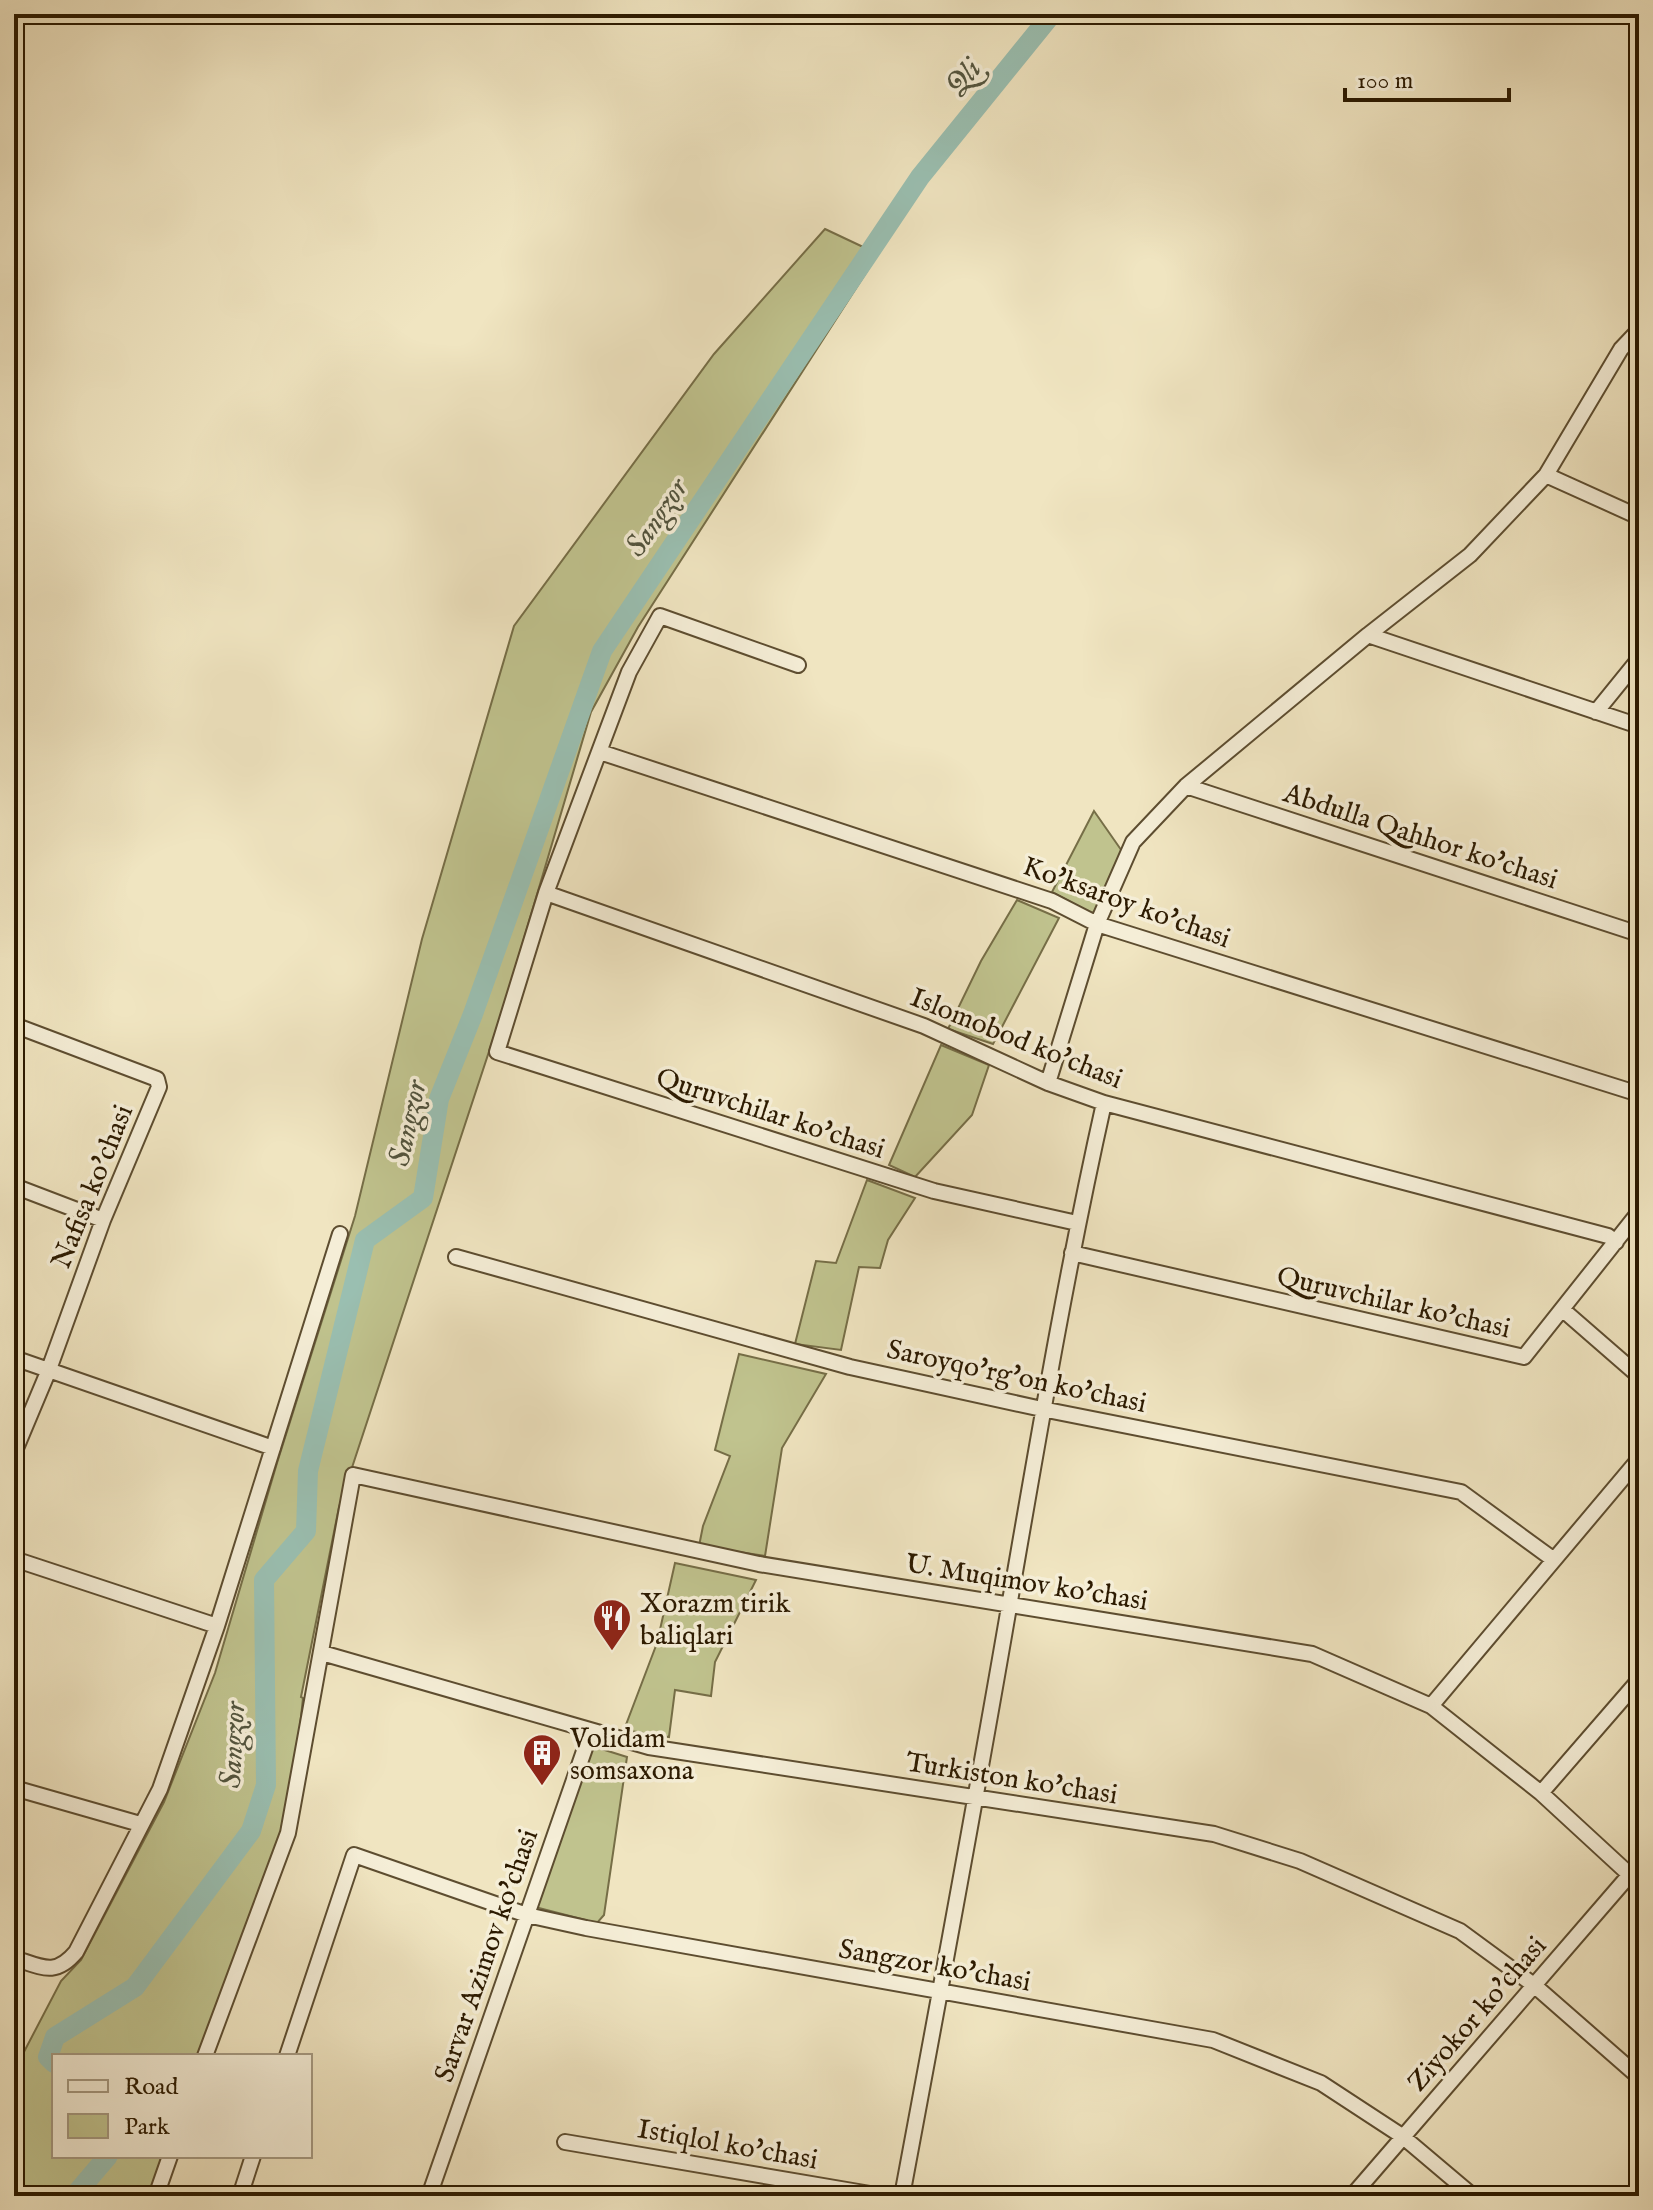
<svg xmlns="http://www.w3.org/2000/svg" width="1653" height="2210" font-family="'IM FELL English',serif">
  <rect width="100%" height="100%" fill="#f0e5c1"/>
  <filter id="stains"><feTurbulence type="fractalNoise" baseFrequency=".0025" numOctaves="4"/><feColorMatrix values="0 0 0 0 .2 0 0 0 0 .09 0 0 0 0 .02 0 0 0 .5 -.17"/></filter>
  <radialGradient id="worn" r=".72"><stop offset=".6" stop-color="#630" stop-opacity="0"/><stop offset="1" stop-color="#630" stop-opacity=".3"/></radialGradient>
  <path fill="#c0c38e" stroke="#766e47" stroke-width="2" d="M825,229L878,254L638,627L591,712L504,1006L339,1507L301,1697L303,1698L297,1754L280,1834L199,2056H54V2156H164L150,2196H14V2071L61,1981L81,1960L164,1802L215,1673L277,1463L355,1216L422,939L514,626L714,354Z
    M1094,811L1124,854L1096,916L1052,892Z
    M1017,900L1059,918L993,1044L948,1029L981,961Z
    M941,1045L989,1065L972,1115L915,1177L889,1165Z
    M867,1180L915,1198L888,1240L880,1268L859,1267L841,1350L795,1344L816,1261L836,1263Z
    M739,1354L826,1374L782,1448L765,1556L699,1546L703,1526L730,1456L715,1450Z
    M675,1563L756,1580L715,1662L711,1696L675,1690L669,1737L624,1730L657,1643Z
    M592,1746L627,1757L604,1915L597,1923L535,1907Z"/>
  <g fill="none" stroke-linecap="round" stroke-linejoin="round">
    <path stroke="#9abfb1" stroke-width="20" d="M54,2063L48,2057L55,2037L135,1987L251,1831L266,1785L264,1580L306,1531L308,1471L365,1240L423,1198L439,1099L473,1014L602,651L920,177L1052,14
      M74,2196L108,2156"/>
    <g stroke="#5d4d30" stroke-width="18">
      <path id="minor" d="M1546,475L1639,517
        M1368,635L1639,726
        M798,665L660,616L629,672L546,893L497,1052L934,1191L1077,1223
        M1596,712L1639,659
        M600,752L1052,901L1097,924L1639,1094
        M1186,786L1639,934
        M546,893L924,1026L1048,1083L1104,1103L1608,1236L1616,1242
        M14,1025L157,1079L159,1087L103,1220L48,1372L14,1453
        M1048,1083L1097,924L1133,842L1186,786L1368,635L1470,555L1546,475L1621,349L1639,330
        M14,1186L103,1220
        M1072,1253L1524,1357L1639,1212
        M456,1257L850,1367L1042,1409L1461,1492L1554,1560
        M1562,1309L1639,1376
        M14,1358L273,1448
        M14,1559L217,1626
        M322,1653L649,1747L1214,1834L1300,1861L1460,1931L1535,1986L1639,2077
        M1431,1706L1639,1459
        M14,1788L140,1824
        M1541,1793L1639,1680
        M14,1958C42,1967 55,1977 76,1952L160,1789L217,1626L340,1234
        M205,2056L288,1833L353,1475L759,1564L1312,1654L1431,1706L1541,1793L1630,1875
        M287,2056L354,1855L527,1915L586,1928L1213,2040L1321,2083L1402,2136L1473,2196
        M565,2142L882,2196
        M156,2196L170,2156
        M240,2196L253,2156
        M429,2196L591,1731
        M902,2196C939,1998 976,1800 1010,1601C1039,1434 1067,1268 1104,1103
        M1352,2196L1639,1864"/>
    </g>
    <use href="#minor" stroke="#f5eed7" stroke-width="14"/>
  </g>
  <defs>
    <g id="restaurant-pin" transform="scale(2)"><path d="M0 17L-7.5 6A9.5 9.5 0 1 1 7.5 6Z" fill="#8f2418" stroke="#f5eed7"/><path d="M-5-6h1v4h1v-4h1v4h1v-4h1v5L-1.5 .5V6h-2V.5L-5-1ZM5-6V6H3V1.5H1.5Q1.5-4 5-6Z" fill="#fff"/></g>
    <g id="building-pin" transform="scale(2)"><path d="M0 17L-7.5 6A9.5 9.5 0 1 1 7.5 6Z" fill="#8f2418" stroke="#f5eed7"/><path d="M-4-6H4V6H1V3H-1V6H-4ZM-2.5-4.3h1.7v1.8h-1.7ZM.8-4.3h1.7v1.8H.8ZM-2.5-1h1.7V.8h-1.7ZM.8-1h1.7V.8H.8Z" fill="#fff"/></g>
  </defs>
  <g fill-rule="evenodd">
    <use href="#restaurant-pin" x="612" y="1618"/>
    <use href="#building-pin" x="542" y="1753"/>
  </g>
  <g text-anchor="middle" stroke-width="7" stroke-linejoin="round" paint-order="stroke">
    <g font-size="28" fill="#2c1a00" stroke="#f5eed7">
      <text transform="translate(1421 835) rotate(18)" y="10">Abdulla Qahhor ko'chasi</text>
      <text transform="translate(1127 901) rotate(20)" y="10">Ko'ksaroy ko'chasi</text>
      <text transform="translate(1017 1037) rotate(22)" y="10">Islomobod ko'chasi</text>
      <text transform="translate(771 1112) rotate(18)" y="10">Quruvchilar ko'chasi</text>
      <text transform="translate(91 1186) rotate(-68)" y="10">Nafisa ko'chasi</text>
      <text transform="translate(1394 1301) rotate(13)" y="10">Quruvchilar ko'chasi</text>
      <text transform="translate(1017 1375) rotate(12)" y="10">Saroyqo'rg'on ko'chasi</text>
      <text transform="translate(1027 1581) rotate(9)" y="10">U. Muqimov ko'chasi</text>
      <text transform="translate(1012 1777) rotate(9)" y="10">Turkiston ko'chasi</text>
      <text transform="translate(485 1955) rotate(-71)" y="10">Sarvar Azimov ko'chasi</text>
      <text transform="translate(935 1964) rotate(10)" y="10">Sangzor ko'chasi</text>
      <text transform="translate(1476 2013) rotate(-49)" y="10">Ziyokor ko'chasi</text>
      <text transform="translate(728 2143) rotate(10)" y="10">Istiqlol ko'chasi</text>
    </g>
    <g font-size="28" fill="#2c1a00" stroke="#f5eed7" text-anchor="start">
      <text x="640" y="1612">Xorazm tirik<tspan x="640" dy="32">baliqlari</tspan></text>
      <text x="570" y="1747">Volidam<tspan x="570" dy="32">somsaxona</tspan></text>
    </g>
    <g font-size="30" font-style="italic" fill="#52543e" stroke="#f5eed7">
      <text transform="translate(963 77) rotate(-51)" y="10">Qli</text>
      <text transform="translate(656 517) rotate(-56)" y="10">Sangzor</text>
      <text transform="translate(407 1123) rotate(-78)" y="10">Sangzor</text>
      <text transform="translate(232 1745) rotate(-87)" y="10">Sangzor</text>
    </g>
  </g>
  <rect width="1653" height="2210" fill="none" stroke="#f0e5c1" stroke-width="48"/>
  <rect x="16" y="16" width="1621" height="2178" fill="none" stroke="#2c1a00" stroke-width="4"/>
  <rect x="24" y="24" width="1605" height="2162" fill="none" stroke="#2c1a00" stroke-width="2"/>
  <rect x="52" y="2054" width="260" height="104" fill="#f5eed7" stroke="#a59981" stroke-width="2"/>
  <rect x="68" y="2080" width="40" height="12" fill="#f5eed7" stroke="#a59981" stroke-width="2"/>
  <text x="124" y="2094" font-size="24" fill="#2c1a00">Road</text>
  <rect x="68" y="2114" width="40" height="24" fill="#c0c38e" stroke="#a59981" stroke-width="2"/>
  <text x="124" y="2134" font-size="24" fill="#2c1a00">Park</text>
  <path d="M1345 88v12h164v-12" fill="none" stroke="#2c1a00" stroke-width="4"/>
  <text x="1357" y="88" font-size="24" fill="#2c1a00" stroke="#f5eed7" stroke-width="6" paint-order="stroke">100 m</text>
  <rect width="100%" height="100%" filter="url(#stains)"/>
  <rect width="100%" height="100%" fill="url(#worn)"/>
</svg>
